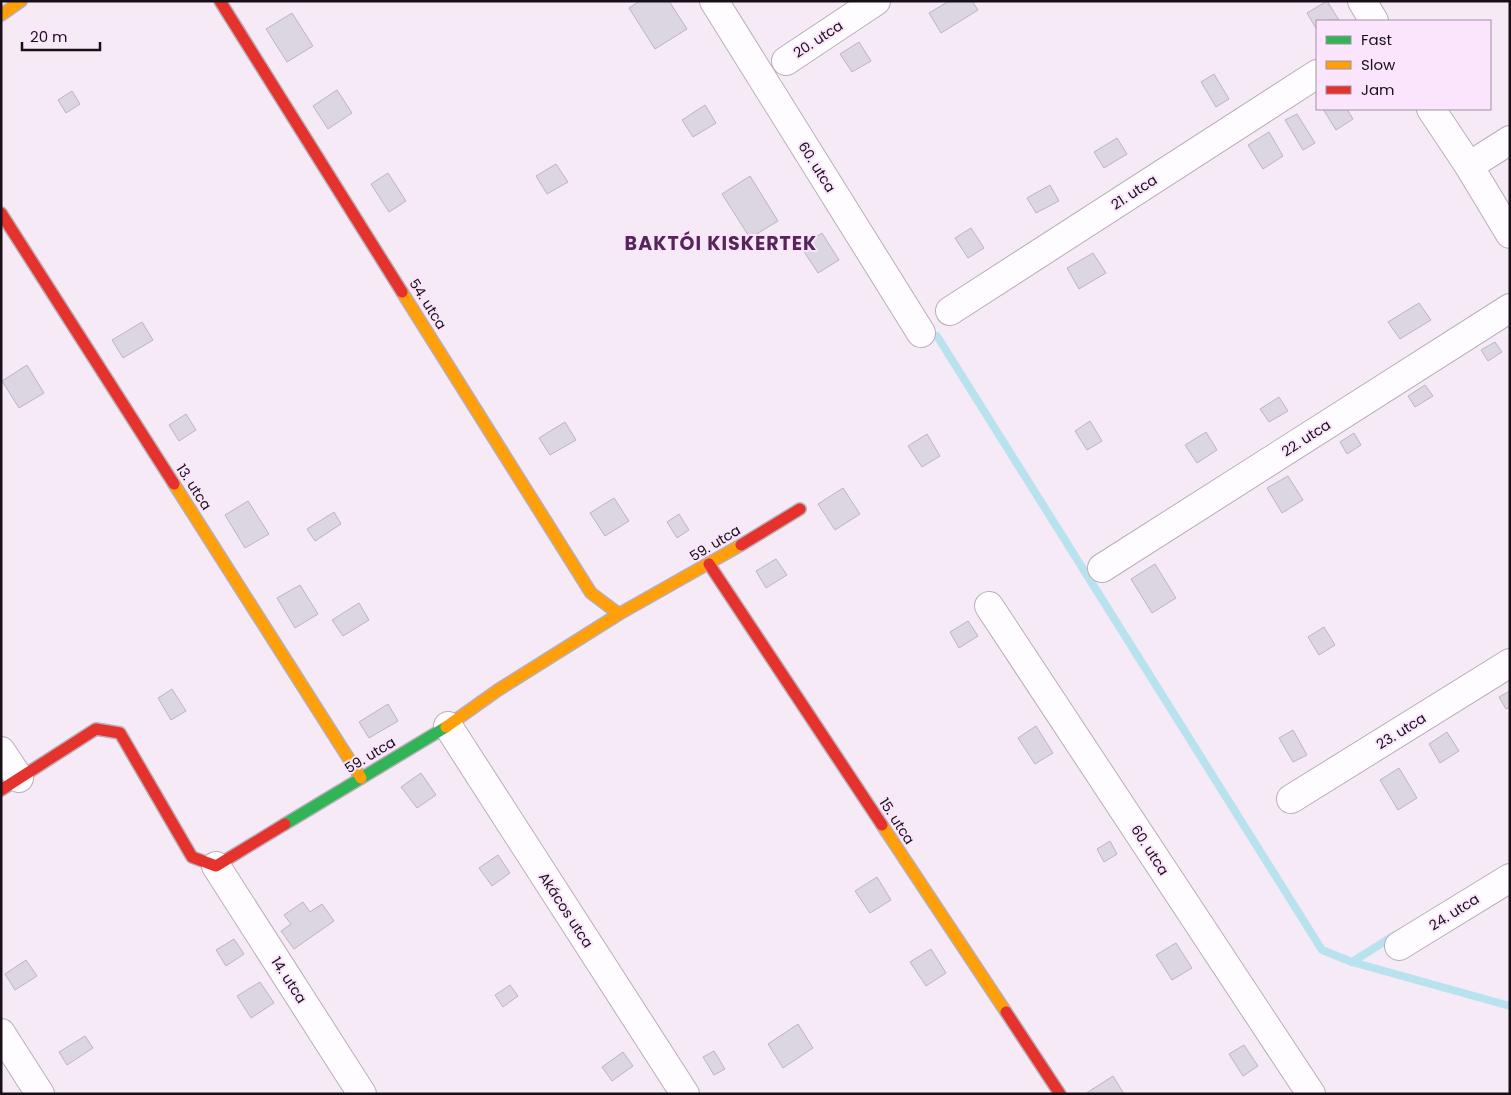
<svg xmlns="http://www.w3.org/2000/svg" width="1511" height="1095" font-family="Poppins,sans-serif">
  <rect width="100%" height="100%" fill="#f6eaf7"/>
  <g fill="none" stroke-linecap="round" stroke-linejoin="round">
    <path stroke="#b8e2ee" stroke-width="8" d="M937,336L1322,950L1352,962L1510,1006
      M1352,962L1395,935"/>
  </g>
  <path fill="#dbd6e2" stroke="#bbb5c1" d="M640,1H669L687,29L655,49L629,8Z
    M949,1H972L978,10L941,33L929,13Z
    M1327,1L1339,20L1317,21V30L1307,13Z
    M292,13L313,46L287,62L266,29Z
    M859,42L871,61L852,72L840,54Z
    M1214,74L1229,99L1216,107L1201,82Z
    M337,90L352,113L328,129L313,106Z
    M72,91L80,104L66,113L58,100Z
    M705,105L716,123L693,137L682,120Z
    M1323,109H1347L1353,119L1336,130Z
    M1297,114L1315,143L1303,150L1285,120Z
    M1269,132L1283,156L1263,169L1248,145Z
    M1117,138L1127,154L1104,168L1094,152Z
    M556,164L568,182L547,194L536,176Z
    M388,173L406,201L389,212L371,184Z
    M750,176L778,221L750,238L722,194Z
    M1050,185L1059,201L1036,213L1027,198Z
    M971,228L984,248L968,258L955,238Z
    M822,233L839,260L818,273L801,247Z
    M1093,253L1106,273L1079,289L1067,268Z
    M1419,303L1431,320L1400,339L1388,322Z
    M142,322L153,340L123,358L112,340Z
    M1495,342L1502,352L1488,361L1481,350Z
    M27,365L44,393L19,408L2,381Z
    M1425,385L1433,396L1415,407L1408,396Z
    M1279,397L1288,411L1269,422L1260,409Z
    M186,414L196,430L179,441L169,425Z
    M1090,421L1102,441L1087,450L1075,431Z
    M565,422L576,440L550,455L539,438Z
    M1206,432L1217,450L1197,463L1185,445Z
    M1354,433L1361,445L1347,454L1340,442Z
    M927,434L940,456L922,467L908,446Z
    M1288,476L1303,500L1282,513L1267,488Z
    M843,488L860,514L835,530L818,504Z
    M614,498L629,521L605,536L590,513Z
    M248,501L269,534L245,548L225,515Z
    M334,512L341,524L315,541L307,529Z
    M679,514L689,530L677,538L667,522Z
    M776,559L787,575L766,588L756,571Z
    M1155,564L1176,598L1152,613L1131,579Z
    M300,585L318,614L295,628L277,598Z
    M359,603L369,620L343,636L332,620Z
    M968,621L978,636L959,648L950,632Z
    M1324,627L1335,645L1319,655L1308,637Z
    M172,689L186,711L171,720L158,698Z
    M1510,691V707L1506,709L1499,697Z
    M388,704L398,721L369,738L359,722Z
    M1036,726L1053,753L1035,764L1018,738Z
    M1293,730L1307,755L1293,762L1279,738Z
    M1447,732L1459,751L1440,763L1429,744Z
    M1399,768L1417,798L1398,810L1380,780Z
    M421,773L436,795L417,808L401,787Z
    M1110,841L1117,854L1104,862L1097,849Z
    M498,855L510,873L492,886L479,868Z
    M877,877L891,900L870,913L855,891Z
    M303,902L310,912L322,904L334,921L294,949L281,931L291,924L284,915Z
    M234,939L244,954L226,966L216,950Z
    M1176,943L1192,968L1172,980L1156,955Z
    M931,949L946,973L926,986L910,962Z
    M26,960L37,976L15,990L5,974Z
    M260,982L274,1003L251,1018L237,996Z
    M510,985L518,996L503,1007L495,995Z
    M798,1024L813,1048L783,1068L768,1044Z
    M85,1036L93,1048L67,1065L59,1052Z
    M1244,1045L1258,1066L1243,1076L1229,1054Z
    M714,1051L725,1069L714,1075L703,1057Z
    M623,1052L633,1066L612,1081L602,1067Z
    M1113,1076L1124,1094H1085Z"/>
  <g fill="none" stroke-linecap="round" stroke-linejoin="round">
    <g stroke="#b8aeb9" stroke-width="30">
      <path id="street" d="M714,1L921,333
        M1362,1L1374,21
        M786,61L876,1
        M1431,109L1469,166L1510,234
        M1469,166L1510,140
        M950,311L1317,74
        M1102,568L1510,308
        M989,606L1311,1094
        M448,726L685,1094
        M1,751L19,778
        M1291,799L1510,663
        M216,866L362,1094
        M1399,946L1510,878
        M1,1033L40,1094"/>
    </g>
    <g stroke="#b8aeb9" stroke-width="14">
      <path id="fast" d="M285,824L446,727"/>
    </g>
    <g stroke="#b8aeb9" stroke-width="14">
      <path id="slow" d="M1,15L21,1
        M402,292L591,593L619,614
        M174,484L361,778
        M446,727L498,690L619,614L741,545
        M882,825L1006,1012"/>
    </g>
    <g stroke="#b8aeb9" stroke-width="14">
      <path id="jam" d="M220,1L402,292
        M1,213L174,484
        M741,545L800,509
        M709,564L882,825
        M1,790L96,729L120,733L192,857L216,866L285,824
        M1006,1012L1060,1094"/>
    </g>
    <use href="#street" stroke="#fefcfe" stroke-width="28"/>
    <use href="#fast" stroke="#30b455" stroke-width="11"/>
    <use href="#slow" stroke="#ff9f0a" stroke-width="11"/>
    <use href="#jam" stroke="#e5322d" stroke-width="11"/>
  </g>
  <g text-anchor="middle" stroke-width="4" stroke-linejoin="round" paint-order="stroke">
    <g font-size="14" fill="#180f19" stroke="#fbe5fc">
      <text transform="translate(818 39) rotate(-33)" y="5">20. utca</text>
      <text transform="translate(817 167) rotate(58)" y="5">60. utca</text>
      <text transform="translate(1134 192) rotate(-33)" y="5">21. utca</text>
      <text transform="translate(428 304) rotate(58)" y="5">54. utca</text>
      <text transform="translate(1306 438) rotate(-33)" y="5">22. utca</text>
      <text transform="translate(194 487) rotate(57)" y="5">13. utca</text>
      <text transform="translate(715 543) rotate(-31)" y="5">59. utca</text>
      <text transform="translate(1401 731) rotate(-32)" y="5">23. utca</text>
      <text transform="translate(370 755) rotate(-31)" y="5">59. utca</text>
      <text transform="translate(897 821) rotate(57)" y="5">15. utca</text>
      <text transform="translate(1150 850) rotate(57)" y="5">60. utca</text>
      <text transform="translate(566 910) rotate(57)" y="5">Akácos utca</text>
      <text transform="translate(1454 912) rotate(-32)" y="5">24. utca</text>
      <text transform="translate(289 980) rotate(57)" y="5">14. utca</text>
    </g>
    <g font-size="19" font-weight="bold" letter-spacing="1" fill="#552657" stroke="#fbe5fc">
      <text x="721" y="250">BAKTÓI KISKERTEK</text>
    </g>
  </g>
  <rect width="1511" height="1095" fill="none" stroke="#180f19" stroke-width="5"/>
  <rect x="1316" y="20" width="175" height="90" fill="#fbe5fc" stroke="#a08fa1"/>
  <rect x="1326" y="36" width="25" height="8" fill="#30b455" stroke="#a08fa1"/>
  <text x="1361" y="45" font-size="15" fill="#180f19">Fast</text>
  <rect x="1326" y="61" width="25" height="8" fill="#ff9f0a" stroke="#a08fa1"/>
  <text x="1361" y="70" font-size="15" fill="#180f19">Slow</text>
  <rect x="1326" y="86" width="25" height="8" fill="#e5322d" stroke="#a08fa1"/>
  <text x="1361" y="95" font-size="15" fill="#180f19">Jam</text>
  <path d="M22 42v8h78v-8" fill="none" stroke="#180f19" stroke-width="2.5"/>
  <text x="30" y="42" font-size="15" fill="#180f19" stroke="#fbe5fc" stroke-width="4" paint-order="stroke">20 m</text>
</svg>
